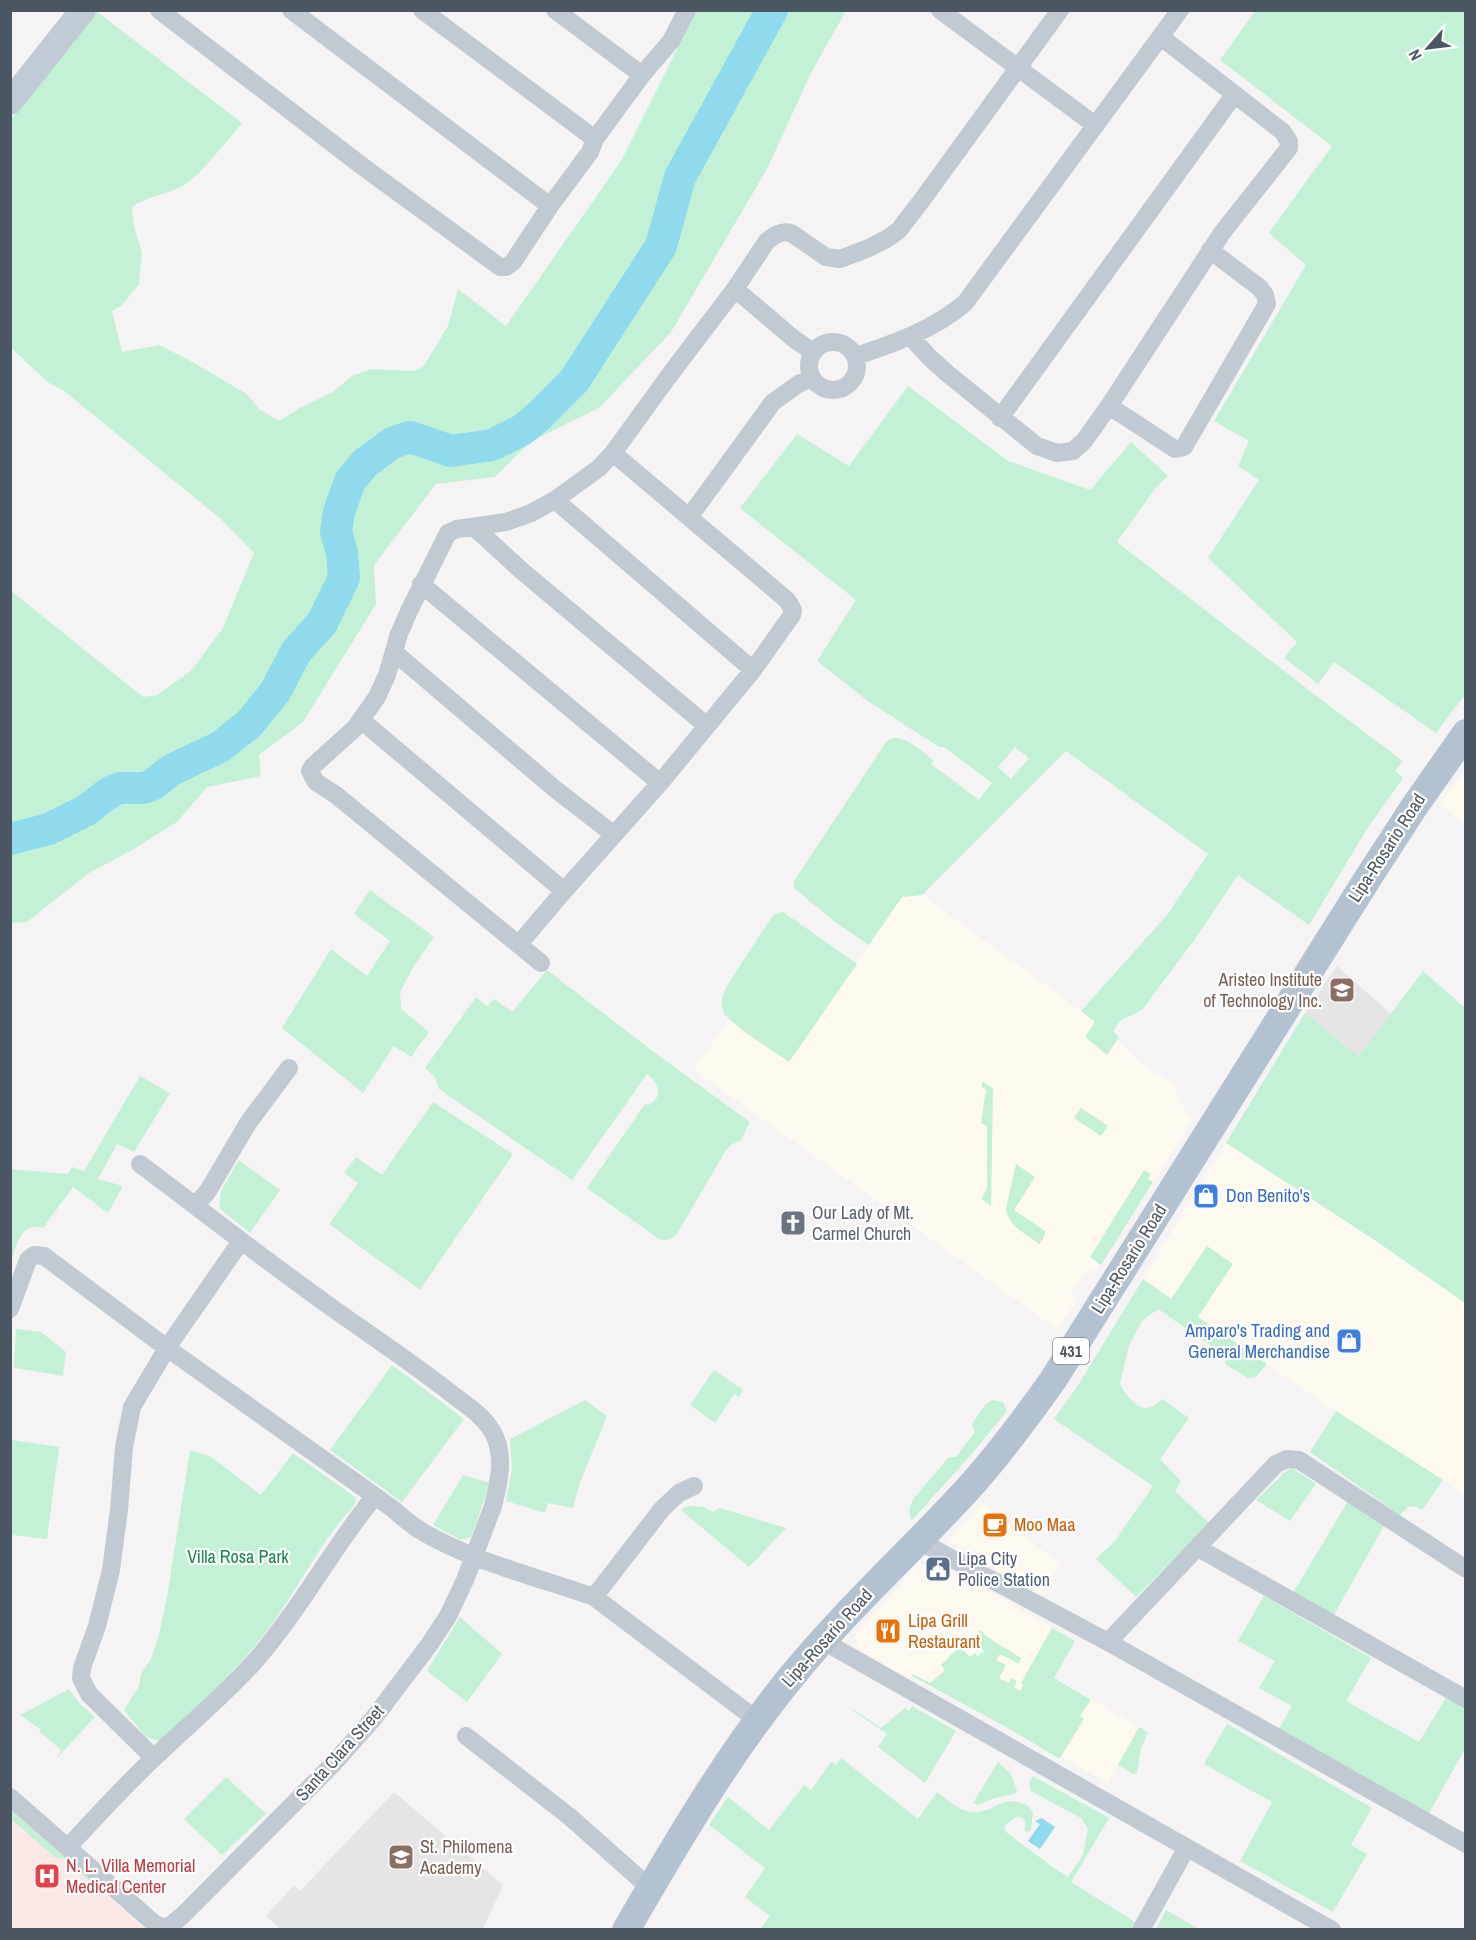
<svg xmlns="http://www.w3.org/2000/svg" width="1476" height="1940" font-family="'Archivo Narrow',sans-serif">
  <rect width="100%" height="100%" fill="#f5f3f3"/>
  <path fill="#fdf9ef" d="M1465,769V824L1439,805Z
    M922,895L1096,1022L1108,1054L1117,1041L1146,1067L1173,1083L1185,1112L1194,1118L1095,1273L1088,1269L1070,1294L1077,1300L1057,1329L694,1070L729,1019L789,1062L902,896Z
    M1226,1143L1376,1241L1465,1303V1495L1331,1408L1143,1279Z
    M983,1503L1060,1564L1045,1595L1004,1576L987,1562L948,1540Z
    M920,1562L942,1581L952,1570L1052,1628L1032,1665L1139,1727L1108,1784L1062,1756L1056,1757L1015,1732L912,1677L890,1668L858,1647L855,1637L857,1633Z"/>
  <path fill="#e6e4e5" d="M1337,966L1391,1014L1359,1056L1305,1013Z
    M394,1792L503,1885L483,1929H280L266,1916L294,1885L300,1891Z"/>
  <path fill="#fce8e6" d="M10,1813L106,1895L145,1929H11Z"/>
  <path fill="#c3f1d5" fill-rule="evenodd" d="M1256,10L1465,11L1466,693L1436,733L1334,662L1318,684L1284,658L1297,642L1208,558L1259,480L1238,466L1249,441L1214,421L1306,265L1269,233L1332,146L1220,60Z
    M96,11L242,123C229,138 199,177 184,185C167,195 148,196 132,206L134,227L142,253L139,284L122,305L112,311L122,352L159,345L187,359L247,394L259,409L279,421L300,408L333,392L352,376L371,369L413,371L423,367L448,326L458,289L506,326L621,161L696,11H846L812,71L767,169L671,332L599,408L530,442L495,477L436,484L374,565L376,604L303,722L259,755L261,776L207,787L177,822L132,850L89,873L27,922L11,923L10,590L143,697L157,695L191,671L223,628L254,553L221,519L63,390L49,383L11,348V119Z
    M908,386L1008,461L1090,490L1131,442L1168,476L1157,486L1117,542L1323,701L1403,761L1395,771L1403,778L1367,829L1309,925L1238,875L1195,939L1142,1010L1121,1020L1113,1031L1119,1037L1107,1055L1085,1037L1095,1022L1081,1011L1167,915L1208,854L1066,751L922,895L902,897L869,945L835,922L794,888V881L886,742C900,729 921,751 934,761L931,764L979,800L992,783L944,747H939L868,701L817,661L856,600L740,508L797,434L849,466ZM1015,747L1029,758L1011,779L998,767Z
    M370,890L434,937L415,964L400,992L401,1009L429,1032L411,1057L394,1046L363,1093L282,1028L331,949L367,976L390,941L354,914Z
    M783,912L857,964L789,1062C778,1054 728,1023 724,1013C719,1002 724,991 730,981L773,915Z
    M547,970L659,1056L750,1122L741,1140L731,1145L726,1150L677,1234C671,1240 667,1241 659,1239L587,1188L645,1104L649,1105C664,1096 658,1083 647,1074L572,1180L439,1089L435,1077L425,1068L476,997L487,1006L494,999L512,1012Z
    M1423,971L1465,1008V1303L1376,1241L1226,1143L1305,1013L1359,1056Z
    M140,1076L170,1093L134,1152L117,1144L98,1179L123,1186L108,1213L73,1187L43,1228C20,1220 15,1249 11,1264V1169L68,1174L72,1167L84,1171Z
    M983,1082L993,1088L991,1206L981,1199L987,1189V1126L981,1123L986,1090L981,1086Z
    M433,1102L513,1154L420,1290L329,1224L358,1183L344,1173L356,1157L382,1175Z
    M1081,1108L1108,1126L1101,1136L1074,1118Z
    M239,1160L280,1190L250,1233L219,1208L221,1191Z
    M1016,1164L1035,1177L1014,1210L1045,1231V1235L1039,1244C1026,1234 1008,1226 1006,1209Z
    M1144,1170L1151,1174L1148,1179L1153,1182L1101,1265L1090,1257Z
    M1207,1246L1233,1264L1198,1317L1267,1364L1256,1377L1248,1378L1225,1364L1226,1356L1158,1309L1142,1321L1129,1345L1120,1384C1130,1402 1144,1419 1162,1399L1189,1418L1160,1459L1181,1481L1175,1491L1209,1523L1136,1597L1096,1559L1115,1541L1153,1486L1054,1419L1077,1387L1143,1279L1171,1299Z
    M16,1329L41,1332L66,1352L63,1376L14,1368Z
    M392,1365L464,1419L402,1502L330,1450Z
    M714,1370L743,1390L739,1397L734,1394L715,1423L690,1405Z
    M585,1400L607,1416L579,1485L573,1508L548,1503L545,1513L506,1501L512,1469L510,1439Z
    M992,1400L1003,1402L1007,1411L970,1456L912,1520C907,1513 910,1505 914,1498L949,1457H956L975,1432L972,1424L985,1405Z
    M1336,1411L1443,1480L1422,1510L1414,1506L1408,1507L1400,1515L1310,1452Z
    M11,1440L59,1447L47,1539L11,1535Z
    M190,1450L210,1456L261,1495L293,1453L355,1497L356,1500L353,1507C321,1541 301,1583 274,1621C244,1664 204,1699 167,1736L158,1741L146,1737L124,1710L139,1686L141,1674L151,1659L159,1635L167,1597Z
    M1292,1468L1316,1484L1290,1521L1256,1500L1286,1471Z
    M463,1475L490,1483L471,1537L461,1540L433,1525Z
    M1348,1501L1385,1524L1334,1615L1293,1593Z
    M687,1506L704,1507L713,1512L720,1508L786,1528L749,1567L681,1510Z
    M1264,1596L1371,1658L1346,1701L1419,1742L1447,1696L1465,1707V1749L1429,1813L1279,1729L1292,1706L1259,1688L1275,1661L1238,1641Z
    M460,1617L502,1654L467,1702L427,1671Z
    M1052,1628L1075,1641L1054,1678L1091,1700L1080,1716L1084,1719L1060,1758L1056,1757L1015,1732L912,1676L913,1674L930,1683L945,1670L941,1665L957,1649H962L970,1657L975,1653L978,1656L984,1651L977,1643L981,1640L976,1634L981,1630L986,1636L1021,1658L1019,1664L1000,1654L996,1660L1006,1665L999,1678L1009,1683L1011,1678L1017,1681L1014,1687L1020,1691L1023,1685L1021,1683Z
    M69,1689L80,1704L95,1717L56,1759L61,1750L40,1732L41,1730L20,1715Z
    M912,1706L956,1731L925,1783L878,1747L887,1734L852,1710L853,1709L881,1728L905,1708L909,1711Z
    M1227,1724L1372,1808L1351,1845L1367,1854L1333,1912L1240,1861L1272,1802L1204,1764Z
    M1139,1727L1148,1733L1141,1748L1137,1773L1133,1774L1118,1765Z
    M841,1758L918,1819L937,1792C948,1800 962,1814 978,1812C996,1811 1002,1794 1027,1805L1033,1812L1031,1830L1028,1832L1025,1831V1820L1018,1816L1004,1826L1006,1832L1054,1868L1068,1877L1083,1855L1088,1829L1081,1818L1031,1791L1029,1783L1033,1776L1109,1818L1071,1882L1135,1922L1130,1930L760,1929L770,1916L745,1897L765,1868L709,1825L728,1797L769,1830L804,1785L811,1790L831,1762L836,1765Z
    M998,1762L1011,1774L1017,1791L1014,1794L995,1798L978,1805L973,1803Z
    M226,1777L266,1814L222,1855L184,1819Z
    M11,1810L106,1893V1895L61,1857L58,1860L11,1819Z
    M1166,1910L1199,1929H1156Z"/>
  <path fill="#90daee" d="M1042,1818L1055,1827L1040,1849L1028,1841L1040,1824L1035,1821Z"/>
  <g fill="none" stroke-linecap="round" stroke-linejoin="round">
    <path stroke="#90daee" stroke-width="32" d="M10,839L49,829L85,811L110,792L120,788H144L154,784L171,770L220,747L249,724L275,692L296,652L322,623L344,578L342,553L336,532L339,512L350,481L365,463L392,443L410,437L451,451L492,445L522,430L540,415L574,381L661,246L680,177L772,10"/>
    <path stroke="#c1cad2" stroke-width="18" d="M159,10L362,166L500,267H506L513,262L550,206L590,152L595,139L642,75L671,41L687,10
      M291,10L550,206
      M422,10L595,139
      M555,10L642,75
      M940,10L1095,125
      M735,289L794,339L813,352
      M911,337L929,357L948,374L1037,446L1057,453L1073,451L1084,441L1109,406L1222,233L1289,148V142L1283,132L1161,37
      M809 366a24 24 0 1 1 48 0a24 24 0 1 1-48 0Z
      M856,356C895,343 933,330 965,303L1180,10
      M1109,406L1175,449L1184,447L1267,304L1265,295L1260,288L1210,250
      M1000,418L1234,95
      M555,500L753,670
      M690,516L773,402L800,383L812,378
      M474,527L522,571L707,726
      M421,584L660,783
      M394,652L555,789L613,834
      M361,720L564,891
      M519,944L564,891L660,783L753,670L792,615L793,610L787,600L613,453
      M541,963L336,795L316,782L310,771L313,766L355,728L377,697L387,675L399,634L409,611L448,533L457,529L506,522L531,513L555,500L599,468L613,453L671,373L735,289L767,241C774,235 782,230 791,233L826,257L840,259L869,248L888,238L899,230L922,200L1060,10
      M195,1206L208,1191L248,1123L289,1068
      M10,1309L28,1260L34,1255L44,1256L167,1348L393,1509C401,1516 409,1523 418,1529C470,1561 537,1577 594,1597L757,1720
      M919,1541L1108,1642L1466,1844
      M1198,1548L1466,1699
      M594,1597L662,1509L679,1493L694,1486
      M823,1641L1332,1930
      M1108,1642L1276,1464L1287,1459L1299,1460L1466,1569
      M466,1736L570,1817L650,1888
      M154,1758L89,1694L81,1678L82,1668L97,1626L111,1570L119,1510L124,1447L132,1407L167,1348L241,1241
      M10,1797L156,1925L165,1927L171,1925L182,1916L333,1764L373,1719L429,1645L448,1616L465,1580L493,1506C499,1482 506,1454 492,1431C482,1414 463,1403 448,1391C415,1365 379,1341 345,1317C275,1268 208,1215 140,1164
      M68,1847C96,1817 124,1786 154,1758C188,1725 225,1695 256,1660C300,1609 332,1549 374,1497
      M1141,1930L1186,1849"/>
    <path stroke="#c1cbd6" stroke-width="26" d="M10,102L83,10"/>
    <path stroke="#b3c2d1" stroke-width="28" d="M626,1930C677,1842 728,1754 792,1676C846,1610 909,1553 966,1491C998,1456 1026,1418 1053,1380L1368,878L1414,807L1466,733"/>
  </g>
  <defs>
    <g id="school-square" transform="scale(1.35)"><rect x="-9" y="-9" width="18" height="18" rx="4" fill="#8d6e63" stroke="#fff"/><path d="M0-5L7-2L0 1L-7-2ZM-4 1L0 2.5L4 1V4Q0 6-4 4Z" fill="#fff"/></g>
    <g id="shop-square" transform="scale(1.35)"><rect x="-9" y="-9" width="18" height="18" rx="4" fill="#3f7fe0" stroke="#fff"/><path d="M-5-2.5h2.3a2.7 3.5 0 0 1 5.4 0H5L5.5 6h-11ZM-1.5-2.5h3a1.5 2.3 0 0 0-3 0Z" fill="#fff"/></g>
    <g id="church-square" transform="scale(1.35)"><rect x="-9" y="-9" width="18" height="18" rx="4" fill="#6b7280" stroke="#fff"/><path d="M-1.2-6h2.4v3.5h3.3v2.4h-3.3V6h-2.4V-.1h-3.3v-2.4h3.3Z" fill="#fff"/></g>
    <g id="cafe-square" transform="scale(1.35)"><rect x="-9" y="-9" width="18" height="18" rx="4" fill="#e8710a" stroke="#fff"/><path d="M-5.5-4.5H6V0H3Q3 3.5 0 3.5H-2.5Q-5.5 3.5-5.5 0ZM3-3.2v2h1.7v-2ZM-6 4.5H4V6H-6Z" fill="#fff"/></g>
    <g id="civic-square" transform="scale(1.35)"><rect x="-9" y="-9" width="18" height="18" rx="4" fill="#5c6f8a" stroke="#fff"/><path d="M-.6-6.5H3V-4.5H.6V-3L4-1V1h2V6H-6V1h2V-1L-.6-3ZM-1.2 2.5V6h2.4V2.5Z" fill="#fff"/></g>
    <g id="restaurant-square" transform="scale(1.35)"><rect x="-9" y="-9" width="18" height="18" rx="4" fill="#e8710a" stroke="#fff"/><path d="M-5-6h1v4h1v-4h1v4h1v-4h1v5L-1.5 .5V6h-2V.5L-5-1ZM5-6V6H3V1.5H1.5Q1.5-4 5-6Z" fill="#fff"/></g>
    <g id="hospital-square" transform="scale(1.35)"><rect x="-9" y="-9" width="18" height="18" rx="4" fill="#e0444e" stroke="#fff"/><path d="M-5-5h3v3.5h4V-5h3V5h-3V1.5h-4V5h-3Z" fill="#fff"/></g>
  </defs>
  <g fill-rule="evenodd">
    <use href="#school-square" x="1342" y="990"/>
    <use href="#shop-square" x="1206" y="1196"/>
    <use href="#church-square" x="793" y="1223"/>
    <use href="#shop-square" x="1349" y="1341"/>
    <use href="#cafe-square" x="995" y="1525"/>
    <use href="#civic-square" x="938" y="1569"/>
    <use href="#restaurant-square" x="888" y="1631"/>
    <use href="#school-square" x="401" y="1857"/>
    <use href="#hospital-square" x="47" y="1876"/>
  </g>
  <g text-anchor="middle" stroke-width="4.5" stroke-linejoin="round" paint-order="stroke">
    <rect fill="#fff" stroke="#808990" stroke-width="1.5" x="1053" y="1338" width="36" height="26" rx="4.5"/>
    <g font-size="16" font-weight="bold" fill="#4a5661">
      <text x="1071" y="1357">431</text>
    </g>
    <g font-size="18" fill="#4a5661" stroke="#fff">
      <text transform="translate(1387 848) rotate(-57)" y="6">Lipa-Rosario Road</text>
      <text transform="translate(1129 1259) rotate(-58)" y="6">Lipa-Rosario Road</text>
      <text transform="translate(827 1638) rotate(-48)" y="6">Lipa-Rosario Road</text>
      <text transform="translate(340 1753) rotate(-48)" y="6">Santa Clara Street</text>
    </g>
    <g font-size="18" fill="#785e54" stroke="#fff" text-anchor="end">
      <text x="1322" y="986">Aristeo Institute<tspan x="1322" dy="21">of Technology Inc.</tspan></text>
      <text x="420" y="1853" text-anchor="start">St. Philomena<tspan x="420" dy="21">Academy</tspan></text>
    </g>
    <g font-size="18" fill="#366cbe" stroke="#fff" text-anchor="start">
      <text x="1226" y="1202">Don Benito's</text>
      <text x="1330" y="1337" text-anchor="end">Amparo's Trading and<tspan x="1330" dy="21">General Merchandise</tspan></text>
    </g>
    <g font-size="18" fill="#5b616d" stroke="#fff" text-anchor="start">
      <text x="812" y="1219">Our Lady of Mt.<tspan x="812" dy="21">Carmel Church</tspan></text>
    </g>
    <g font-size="18" fill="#c56008" stroke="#fff" text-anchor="start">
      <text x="1014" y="1531">Moo Maa</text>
      <text x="908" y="1627">Lipa Grill<tspan x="908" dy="21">Restaurant</tspan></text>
    </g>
    <g font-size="18" fill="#17864f" stroke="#fff">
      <text x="238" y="1563">Villa Rosa Park</text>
    </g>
    <g font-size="18" fill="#4e5e75" stroke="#fff" text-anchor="start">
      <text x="958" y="1565">Lipa City<tspan x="958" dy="21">Police Station</tspan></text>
    </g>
    <g font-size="18" fill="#be3a42" stroke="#fff" text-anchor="start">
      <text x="66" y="1872">N. L. Villa Memorial<tspan x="66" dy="21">Medical Center</tspan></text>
    </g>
  </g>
  <rect width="1476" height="1940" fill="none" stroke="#4a5661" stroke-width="24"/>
  <g transform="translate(1428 48) rotate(242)" stroke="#ffffff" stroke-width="4.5" paint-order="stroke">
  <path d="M0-4.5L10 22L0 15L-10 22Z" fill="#4a5661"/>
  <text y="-9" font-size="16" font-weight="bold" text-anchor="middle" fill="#4a5661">N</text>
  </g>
</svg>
